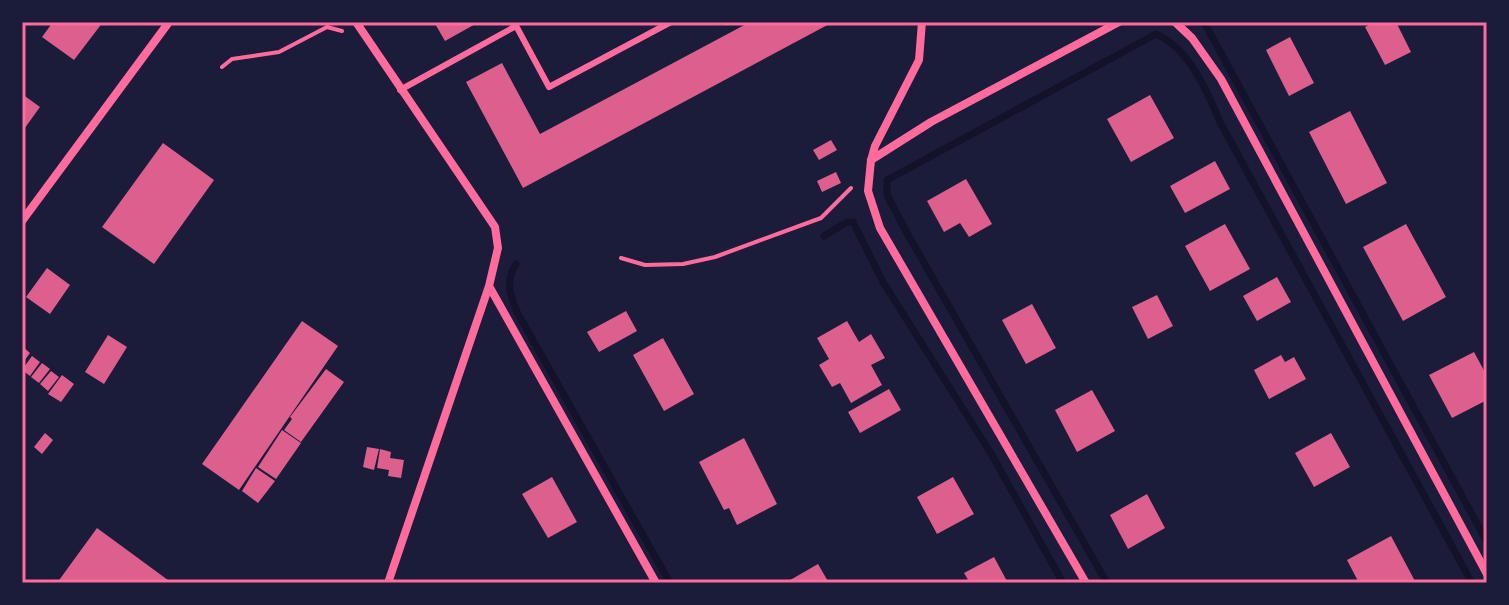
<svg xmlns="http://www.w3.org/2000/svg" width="1509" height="605" font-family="'DejaVu Sans',sans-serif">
  <rect width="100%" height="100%" fill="#1b1b3a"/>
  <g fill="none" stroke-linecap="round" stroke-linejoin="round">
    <path stroke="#12122b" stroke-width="7" d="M1204,22L1487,542
      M824,236L847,222H853L883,282L992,455L1063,583
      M516,264C505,282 510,294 517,312L670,583
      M1107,583L907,233L887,195V180L1156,34C1189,48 1207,91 1220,122L1472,583"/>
  </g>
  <path fill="#dd5f8e" d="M53,22H103L74,60L42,37Z
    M434,22H479L445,41Z
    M750,22H833L523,188L466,82L502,63L540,134Z
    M1375,22H1396L1411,52L1385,65L1365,27Z
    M1290,37L1314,83L1289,96L1266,50Z
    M22,94L40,107L22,132Z
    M1150,95L1174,138L1131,162L1107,119Z
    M1350,111L1387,183L1346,204L1309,132Z
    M831,140L837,150L819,160L813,150Z
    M163,143L214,180L154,264L102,227Z
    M1215,161L1230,189L1185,213L1170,186Z
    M836,172L841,183L822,192L817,181Z
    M966,179L992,224L969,237L960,223L944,232L927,201Z
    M1225,224L1250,269L1210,291L1185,246Z
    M1406,224L1446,297L1403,321L1363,247Z
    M47,268L70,285L50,314L26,297Z
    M1277,277L1291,302L1257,321L1243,296Z
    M1157,295L1173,326L1148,339L1132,307Z
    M1032,304L1056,348L1026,364L1002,320Z
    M626,311L637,331L599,352L587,332Z
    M302,321L338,346L239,490L202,464Z
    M847,321L859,342L871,334L885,358L871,365L882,385L851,403L840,383L832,387L819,365L829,359L817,338Z
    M108,335L127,347L104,384L85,372Z
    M663,338L694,394L664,411L633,355Z
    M22,346L30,353L22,364Z
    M1474,352L1487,376V400L1452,418L1429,375Z
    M1281,355L1285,362L1294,357L1306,379L1269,399L1254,370Z
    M32,356L40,362L30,376L22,370Z
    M42,363L50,369L39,383L31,377Z
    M326,369L344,382L301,442L284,430L292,419L290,417Z
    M51,371L59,377L48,391L40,384Z
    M62,375L74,384L61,402L48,394Z
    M889,389L901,410L860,433L848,412Z
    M1092,390L1115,431L1077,452L1055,410Z
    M282,430L301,443L276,479L258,467Z
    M45,433L53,440L42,454L34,447Z
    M1331,433L1350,467L1314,487L1295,453Z
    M744,438L777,504L737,525L729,508L724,510L699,462Z
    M367,447L379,449L374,470L363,467Z
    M380,449L391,452L390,458L404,460L401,478L388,476L389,470L377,468Z
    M256,468L275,481L258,503L242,491Z
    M552,477L577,522L548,538L522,494Z
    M953,477L974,514L937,534L917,497Z
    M1147,494L1165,528L1128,549L1110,515Z
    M97,528L172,583H57Z
    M1391,536L1416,583H1359L1347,560Z
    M994,557L1008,583H970L964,573Z
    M818,564L829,583H785Z"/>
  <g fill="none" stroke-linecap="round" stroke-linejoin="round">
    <path stroke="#ff6b9d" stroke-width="4" d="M222,67L232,59L279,52L327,27L342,31
      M621,258L645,265L683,264L715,257L821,218L851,188"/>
    <path stroke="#ff6b9d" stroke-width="6" d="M514,22L549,87L671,22
      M400,90L516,26"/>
    <path stroke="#ff6b9d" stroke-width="8" d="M356,22L495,227L498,248L489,286L656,583
      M922,22L919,60L875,146L871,160L868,191L880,228L1086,583
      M1175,22L1192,38L1221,79L1487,574
      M871,160L931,122L1119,22
      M22,221L169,22
      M388,583L489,286"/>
  </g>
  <rect width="1509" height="605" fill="none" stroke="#1b1b3a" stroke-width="48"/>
  <rect x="24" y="24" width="1461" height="557" fill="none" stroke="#ff6b9d" stroke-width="3"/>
</svg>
